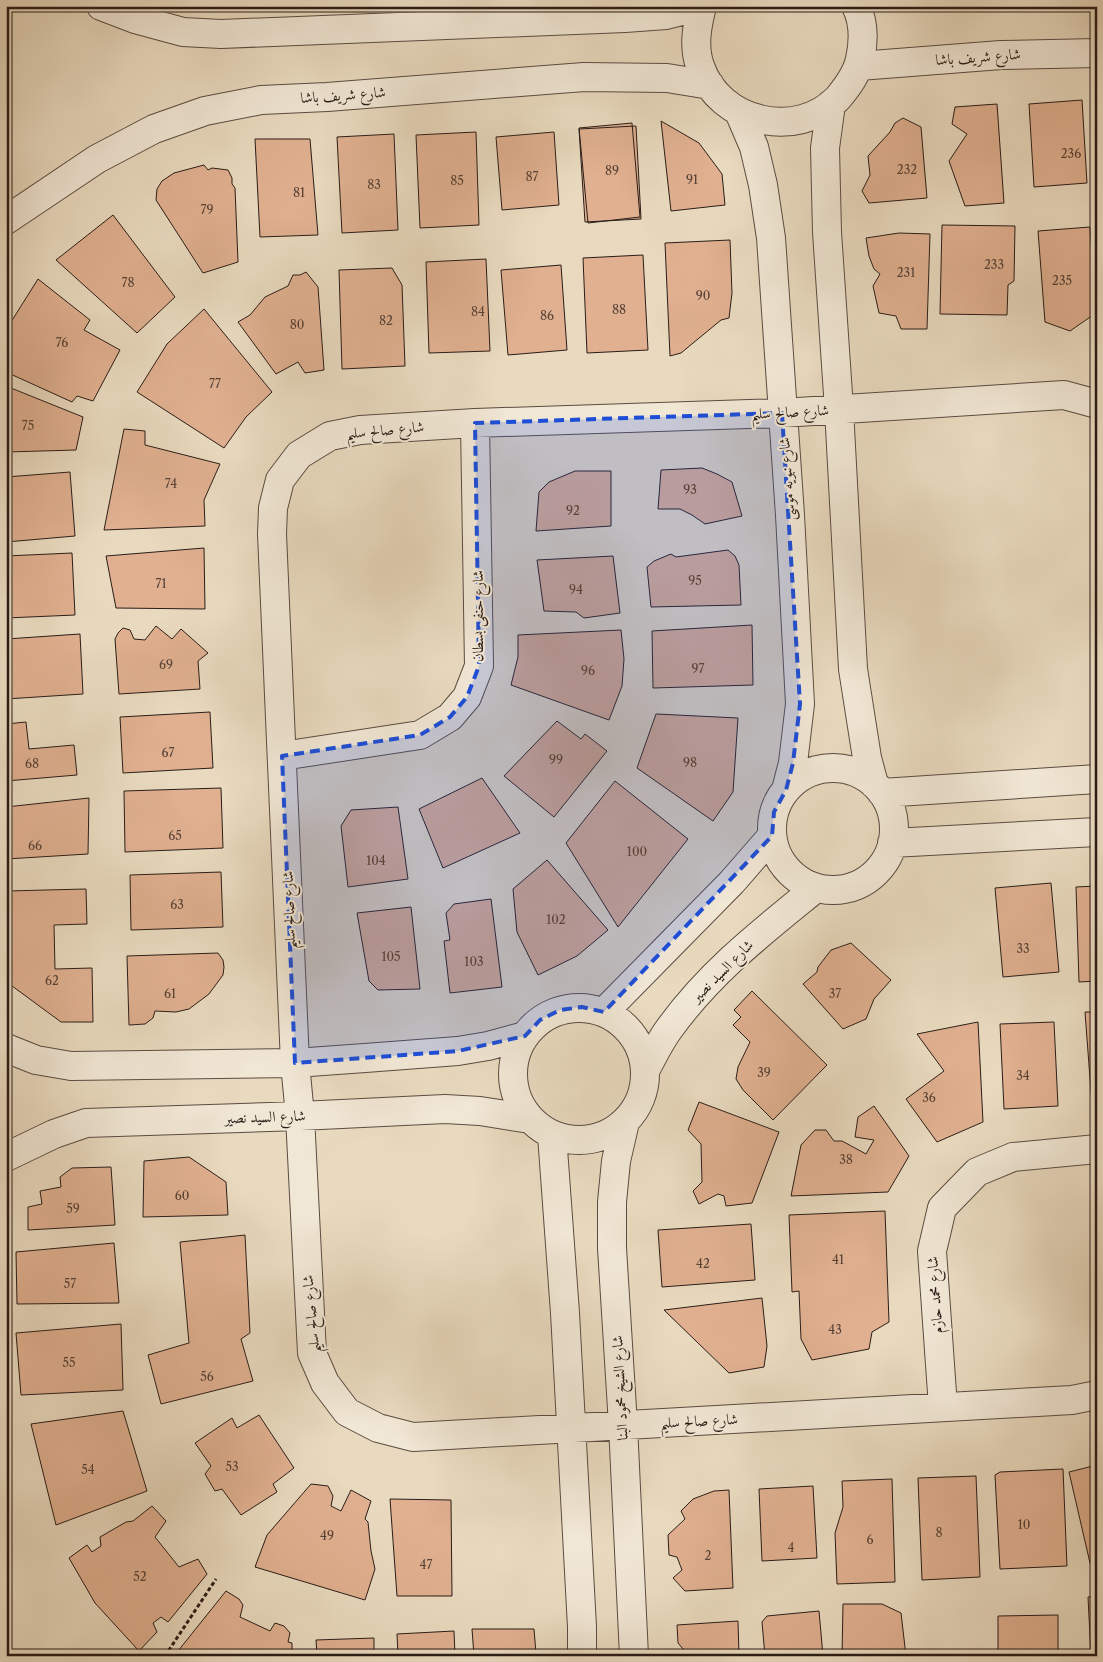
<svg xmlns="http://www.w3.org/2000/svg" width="1103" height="1662" font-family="'Libre Caslon Text',Amiri,serif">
  <rect width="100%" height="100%" fill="#e9dabf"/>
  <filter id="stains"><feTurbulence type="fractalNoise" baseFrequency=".004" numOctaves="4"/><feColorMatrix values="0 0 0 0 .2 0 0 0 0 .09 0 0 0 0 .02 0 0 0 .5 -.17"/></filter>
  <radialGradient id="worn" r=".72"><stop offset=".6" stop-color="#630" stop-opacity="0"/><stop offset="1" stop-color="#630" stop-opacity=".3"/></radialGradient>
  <path fill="#e0b090" stroke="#2a1d18" d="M1082,100L1087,183L1034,187L1029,104Z
    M997,104L1004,203L965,206L949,161L967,134L952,124L955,107Z
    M903,118L921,127L927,198L869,203L862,191L870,175L868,156L890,132L895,123Z
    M661,121L699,143L722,174L725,205L671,211Z
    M632,123L640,217L588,223L579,128Z
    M636,126L641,219L585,222L579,129Z
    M476,132L479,225L420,228L416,135Z
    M554,132L559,205L502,210L496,137Z
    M394,134L398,230L342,233L337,137Z
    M255,139H310L318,235L260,237Z
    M204,165L208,170L212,168L228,170L232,178V184L235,188L238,262L203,273L156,200L157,189L162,181L174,173Z
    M113,215L175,297L137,333L56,260Z
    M942,225L1015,226L1014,281L1008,285L1007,315L940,314Z
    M1090,227L1096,313L1070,331L1045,322L1038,231Z
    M899,233L930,234L927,329H901L896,316L879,313L873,286L880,274L874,269L869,256L866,238Z
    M730,240L732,293L729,318L721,320L681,353L670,356L665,243Z
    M643,255L648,350L587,353L583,258Z
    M486,259L490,351L429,353L426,262Z
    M561,265L567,350L508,355L501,270Z
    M392,268L402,285L405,366L342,369L339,270Z
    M306,272L318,287L324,370L305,373L298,362L276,374L238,322L250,315L265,297L288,286L293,275H300Z
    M38,279L90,320L84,330L120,350L93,401L77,396L72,402L6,372V330Z
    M204,309L272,392L246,417L224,448L137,392L167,344Z
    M6,386L83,417L76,450L6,452Z
    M124,429L145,431V445L220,464L204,500L205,526L104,530Z
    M702,468L717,474L732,482L742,516L705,524L692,515L680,509H658L661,470Z
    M575,471H611V526L536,531L539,492L549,482Z
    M70,472L75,536L6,542V477Z
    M204,548L205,609L116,608L106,556Z
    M728,550L735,556L739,565L741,605L651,607L647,567L654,561L671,554L676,557Z
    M72,553L75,615L6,618V556Z
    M613,556L620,613L584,618L576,612L544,611L537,560Z
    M752,625L753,685L653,688L652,631Z
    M156,626L172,639L181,629L208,653L198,661L200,689L119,694L115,639L118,633L123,628L130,630L134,639L145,640Z
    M621,630L624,659L622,686L609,720L511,685L518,657V635Z
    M80,634L83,694L6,699V639Z
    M210,712L213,768L123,773L120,717Z
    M656,714L738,718L733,792L713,821L637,768Z
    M557,721L581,739L585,734L607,751L554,817L504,776Z
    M26,722L29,749L74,745L77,775L6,781V724Z
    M482,778L520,833L443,868L419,809Z
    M615,781L688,839L618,927L566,843Z
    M221,788L223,848L125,852L124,791Z
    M89,798L88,854L6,859V807Z
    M398,807L408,879L348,887L341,826L351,810Z
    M547,860L608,930L577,956L538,975L517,932L513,889Z
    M221,872L223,927L131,930L130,875Z
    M1051,883L1059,972L1003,977L995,888Z
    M1097,886V981L1079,982L1076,887Z
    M86,889L87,924L54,925L55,969L92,968L93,1022H61L8,983L6,977V891Z
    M491,899L502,987L450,993L444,941L450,940L446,913L454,904Z
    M411,907L420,989L378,990L369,981L357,913Z
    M851,943L891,980L874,999L866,1019L843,1029L803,984L817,972L818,967L831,950Z
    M218,953L223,960L224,967L223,975L209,994L189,1009L176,1012L155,1011L153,1018L145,1024L129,1025L127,956Z
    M752,991L827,1065L773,1120L743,1090L736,1079L738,1067L750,1042L733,1025L741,1017L734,1010Z
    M1085,1012H1097V1102L1092,1105Z
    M978,1022L983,1122L937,1142L906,1099L944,1071L917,1034Z
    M1054,1022L1058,1106L1004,1109L1000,1024Z
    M699,1102L779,1132L752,1203L726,1206L724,1196L718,1194L699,1204L693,1191L702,1182L701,1144L688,1130Z
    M874,1106L909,1156L888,1192L791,1196L801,1145L815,1130H826L834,1141H842L866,1154L874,1140L855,1137L858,1117Z
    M189,1157L226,1182L228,1215L143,1217L144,1161Z
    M111,1167L115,1225L28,1230V1207L42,1204L40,1191L61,1187L60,1177L72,1168Z
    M885,1211L889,1322L872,1332L869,1349L812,1360L801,1339L799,1291L792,1292L789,1215Z
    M751,1224L755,1280L662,1287L658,1230Z
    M245,1235L250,1333L241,1339L253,1381L161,1404L148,1355L189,1343L180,1242Z
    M114,1243L119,1303L17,1304L16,1252Z
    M762,1298L767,1346L764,1367L729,1373L664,1310Z
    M121,1324L123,1390L21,1395L16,1333Z
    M123,1411L147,1491L56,1525L31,1424Z
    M259,1415L294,1468L273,1484L277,1492L241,1515L222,1489L215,1491L205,1474L211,1466L195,1443L232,1418L237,1428Z
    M1097,1465V1561L1090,1563L1069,1472Z
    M1063,1469L1067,1566L1000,1569L995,1475L1000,1472Z
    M976,1476L980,1577L922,1580L918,1478Z
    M892,1479L895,1582L837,1584L835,1533L843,1507L842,1481Z
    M311,1484L328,1486L333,1496L331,1506L341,1511L351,1490L371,1501L365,1519L368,1522L371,1551L375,1569L365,1600L255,1567L267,1535Z
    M813,1486L817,1558L762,1561L759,1489Z
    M729,1490L733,1588L685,1591L673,1578L682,1570L677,1557L669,1555L668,1535L685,1519L681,1511L693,1499L714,1491Z
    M390,1499L451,1500L452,1596H397Z
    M152,1506L166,1521L155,1537L179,1567L198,1559L207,1574L168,1622L161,1617L153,1623L157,1632L139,1651L95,1603L69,1558L87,1545L92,1552L101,1546L100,1537L126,1522L133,1521Z
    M226,1591L239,1599L243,1605L240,1617L270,1631L275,1623L284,1626L290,1633L288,1642L292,1643V1656H174Z
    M1088,1597H1097V1656H1091Z
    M843,1604H882L901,1613L906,1656H842Z
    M819,1611L823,1656H765L762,1622L767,1616Z
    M1058,1615V1656H998V1616Z
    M738,1621L739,1656H683V1649L678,1643L677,1625Z
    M472,1629H534L536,1653L523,1656H474Z
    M454,1631L455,1656H398L397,1634Z
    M374,1638V1656H317L316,1640Z"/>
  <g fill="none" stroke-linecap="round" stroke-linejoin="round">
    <g stroke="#5a4c42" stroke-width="30">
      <path id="street" d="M101,6L135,19L183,32L221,34L625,18L666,15L702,6
        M702,6C697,26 693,46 700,66C719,123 797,141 838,98C848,86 857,74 860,59C864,41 864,22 856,6
        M859,66L1001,55L1097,53
        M831,104L825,148L827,232L839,409L853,669L867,758L874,784
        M739,112L754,147L763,185L771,238L790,515L800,704L793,763L786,790
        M6,220L97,159L154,129L205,111L261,100L327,97L584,77L667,78L710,85
        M1097,404L1064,395L782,413L475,423L360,430L330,436L299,455L280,480L273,508L272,534L295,1063L300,1116L312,1353L325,1383L347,1412L378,1428L413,1437L1072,1400L1097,1395
        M282,756L420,735L450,717L467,697L479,666L475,423
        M772 829a61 61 0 1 1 122 0a61 61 0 1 1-122 0Z
        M882,793L1097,779
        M892,843L1097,832
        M513 1074a66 66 0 1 1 132 0a66 66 0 1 1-132 0Z
        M604,1012L732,882L772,836
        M6,1048L36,1060L71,1066L295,1063L365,1058L458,1051L488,1046L525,1036
        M646,1069C653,1056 660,1041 669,1029C711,971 762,932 816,888
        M625,1122L616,1161L612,1202V1248L623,1425L634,1656
        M552,1135L565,1313L582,1627V1656
        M6,1157L54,1134L86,1123L300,1116L445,1109L480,1111L530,1119
        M943,1407L932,1251L942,1208L977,1172L1013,1157L1097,1149"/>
    </g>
    <path stroke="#2a1d18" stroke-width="3" stroke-dasharray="4 2.5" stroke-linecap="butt" d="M165,1656L216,1579"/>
    <use href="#street" stroke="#f1e7d5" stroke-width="28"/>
  </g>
  <path fill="#1d4ed8" fill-opacity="0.2" stroke="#1d4ed8" stroke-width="4" stroke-dasharray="10 6" stroke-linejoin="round" d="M782,413L800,704L793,763L786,790L774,812L772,836L604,1012L582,1007L560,1010L540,1020L525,1036L458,1051L295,1063L282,756L420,735L450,717L467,697L479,666L475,423Z"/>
  <g text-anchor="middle" stroke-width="4" stroke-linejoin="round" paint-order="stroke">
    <g font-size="12" fill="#584236">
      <text x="1071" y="158">236</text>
      <text x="907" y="174">232</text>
      <text x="612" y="175">89</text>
      <text x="532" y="181">87</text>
      <text x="692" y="184">91</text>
      <text x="457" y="185">85</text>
      <text x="374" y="189">83</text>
      <text x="299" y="197">81</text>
      <text x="207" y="214">79</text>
      <text x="994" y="269">233</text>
      <text x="906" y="277">231</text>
      <text x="1062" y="285">235</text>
      <text x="128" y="287">78</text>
      <text x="703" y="300">90</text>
      <text x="619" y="314">88</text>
      <text x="478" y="316">84</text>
      <text x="547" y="320">86</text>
      <text x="386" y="325">82</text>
      <text x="297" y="329">80</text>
      <text x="62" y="347">76</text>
      <text x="215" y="388">77</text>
      <text x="28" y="430">75</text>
      <text x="171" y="488">74</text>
      <text x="690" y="494">93</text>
      <text x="573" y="515">92</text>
      <text x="695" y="585">95</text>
      <text x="161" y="588">71</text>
      <text x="576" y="594">94</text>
      <text x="166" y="669">69</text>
      <text x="698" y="673">97</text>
      <text x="588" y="675">96</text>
      <text x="168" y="757">67</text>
      <text x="556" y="764">99</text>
      <text x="690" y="767">98</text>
      <text x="32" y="768">68</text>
      <text x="175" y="840">65</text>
      <text x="35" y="850">66</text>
      <text x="637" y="856">100</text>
      <text x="376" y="865">104</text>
      <text x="177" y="909">63</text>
      <text x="556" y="924">102</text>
      <text x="1023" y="953">33</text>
      <text x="391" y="961">105</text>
      <text x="474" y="966">103</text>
      <text x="52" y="985">62</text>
      <text x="170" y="998">61</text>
      <text x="835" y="998">37</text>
      <text x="764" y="1077">39</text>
      <text x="1023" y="1080">34</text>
      <text x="929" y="1102">36</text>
      <text x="846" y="1164">38</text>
      <text x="182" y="1200">60</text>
      <text x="73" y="1213">59</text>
      <text x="838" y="1264">41</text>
      <text x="703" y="1268">42</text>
      <text x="70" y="1288">57</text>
      <text x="835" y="1334">43</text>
      <text x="69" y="1367">55</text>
      <text x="207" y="1381">56</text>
      <text x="232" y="1471">53</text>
      <text x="88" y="1474">54</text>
      <text x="1024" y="1529">10</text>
      <text x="939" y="1537">8</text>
      <text x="327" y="1540">49</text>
      <text x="870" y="1544">6</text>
      <text x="791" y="1552">4</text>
      <text x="708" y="1560">2</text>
      <text x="426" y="1569">47</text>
      <text x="140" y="1581">52</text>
    </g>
    <g font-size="15" fill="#2a1d18" stroke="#f1e7d5">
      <text transform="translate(978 57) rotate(-4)" y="5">شارع شريف باشا</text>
      <text transform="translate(343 95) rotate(-4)" y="5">شارع شريف باشا</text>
      <text transform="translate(790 412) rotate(-3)" y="5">شارع صالح سليم</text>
      <text transform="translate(385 430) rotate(-5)" y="5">شارع صالح سليم</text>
      <text transform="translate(787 479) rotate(-94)" y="5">شارع نبويه موسى</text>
      <text transform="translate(478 616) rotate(-90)" y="5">شارع حنفى بسطان</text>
      <text transform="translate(289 910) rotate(-92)" y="5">شارع صالح سليم</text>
      <text transform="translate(722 971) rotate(-45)" y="5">شارع السيد نصير</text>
      <text transform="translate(265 1117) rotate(-2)" y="5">شارع السيد نصير</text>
      <text transform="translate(935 1295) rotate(-94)" y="5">شارع محمد حازم</text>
      <text transform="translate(311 1314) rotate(-95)" y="5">شارع صالح سليم</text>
      <text transform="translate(620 1388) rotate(-93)" y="5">شارع الشيخ محمود البنا</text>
      <text transform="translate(699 1421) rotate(-3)" y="5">شارع صالح سليم</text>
    </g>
  </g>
  <rect width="1103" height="1662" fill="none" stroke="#e9dabf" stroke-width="25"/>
  <rect x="8" y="8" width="1088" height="1647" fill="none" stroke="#2a1d18" stroke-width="2.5"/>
  <rect x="12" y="12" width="1078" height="1637" fill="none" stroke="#2a1d18"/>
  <rect width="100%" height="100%" filter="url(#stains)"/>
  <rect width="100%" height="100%" fill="url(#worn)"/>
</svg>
